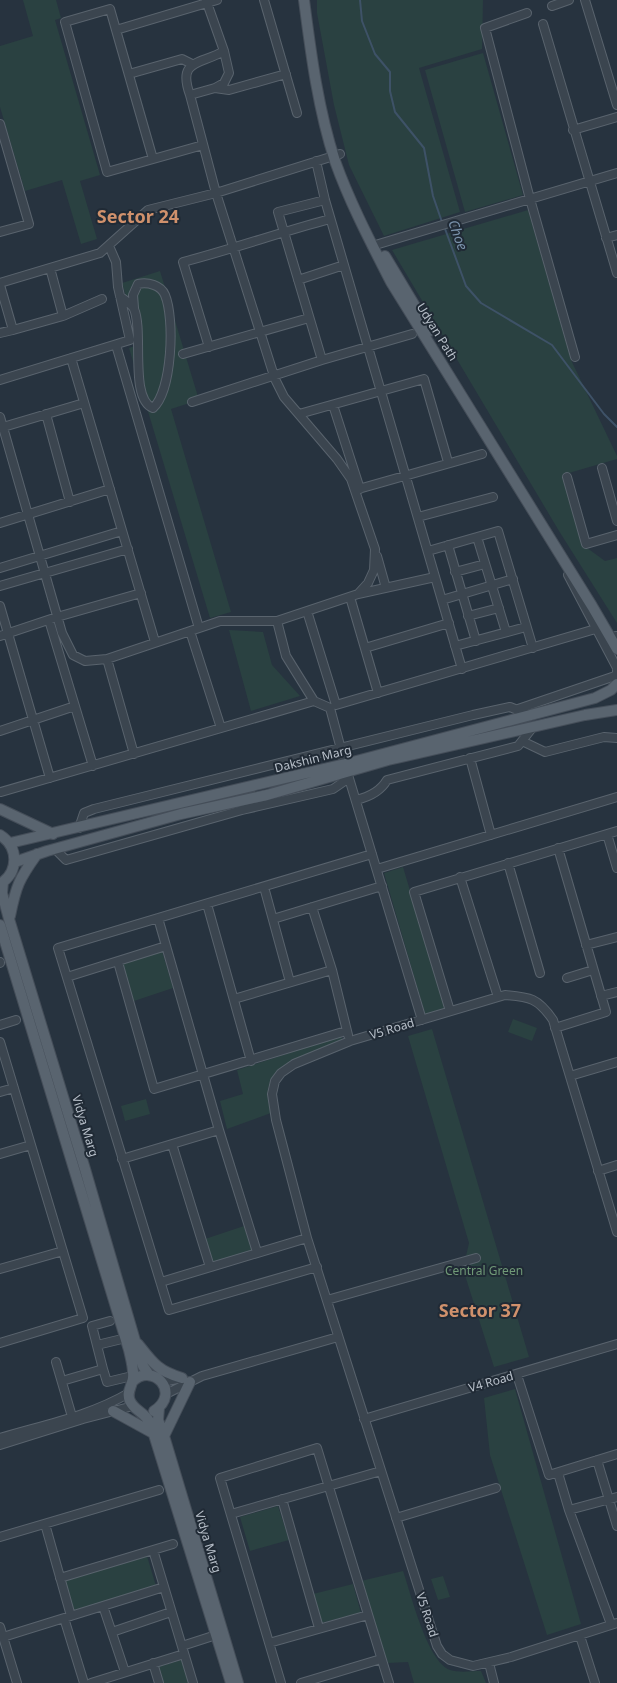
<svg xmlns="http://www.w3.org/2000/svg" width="617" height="1683" font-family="'Noto Sans',sans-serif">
  <rect width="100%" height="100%" fill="#27333f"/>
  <path fill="#2a4141" d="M23,0H56L61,18L55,20L100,175L80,181L97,239L81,244L62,180L25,191L0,107V46L33,36Z
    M317,0H483L482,49L419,68L460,212L384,236L349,165L334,105L317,13Z
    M483,53L523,195L465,212L425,70Z
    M528,210L571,360L617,456V459L562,475L583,545L605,561L617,558V623L559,531L392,250Z
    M160,271L199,400L171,409L231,612L210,618L129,348L140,344L122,283Z
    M229,630L263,632L272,665L300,696L251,711Z
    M403,867L445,1008L425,1014L384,873Z
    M162,951L173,988L134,1001L122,964Z
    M513,1019L537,1028L532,1041L508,1032Z
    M432,1029L529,1357L494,1367L463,1269L469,1243L408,1036Z
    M341,1036L343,1041C323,1049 289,1059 274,1076C265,1086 268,1102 271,1113L227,1129L220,1101L243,1094L237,1070Z
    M146,1099L150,1114L125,1121L121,1106Z
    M244,1226L252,1250L213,1263L205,1239Z
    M515,1389L581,1624L547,1635L490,1455L484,1398Z
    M278,1506L289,1540L250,1551L240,1517Z
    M147,1556L156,1586L72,1611L64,1581Z
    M403,1571C411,1594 427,1661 450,1670C459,1673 472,1671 481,1671L486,1683H414L408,1662L388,1663L361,1581Z
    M443,1576L450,1597L438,1600L431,1579Z
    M353,1584L361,1613L321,1623L313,1594Z
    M184,1659L191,1683H162L158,1667Z"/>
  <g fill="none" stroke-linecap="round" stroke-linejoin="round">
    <path stroke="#3e5267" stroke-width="2" d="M360,0L362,21L375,54L390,72V91L395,112L424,148L433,196L442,222
      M444,226L466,286L481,303L552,345L604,414L617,427"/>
    <g stroke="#59636d" stroke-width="10">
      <path id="minor" d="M264,0L297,113
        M585,0L617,105
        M552,6L569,0
        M527,13L485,28L530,199L575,357
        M543,24L617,273
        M116,30L217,0
        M129,74L182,59L192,64
        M215,88L229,90L286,74
        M190,95C177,59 200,65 224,51
        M0,124L29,224L0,232
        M573,130L617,117
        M153,159L110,9L65,22L107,172L203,145
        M316,161L325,200L462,669
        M606,238L617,235
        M372,246L617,173
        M298,280L344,265
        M0,283L100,253L148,210L216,193L340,154
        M0,285L13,330L63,316L50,268
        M120,296C124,300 132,304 134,309C144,331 129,399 153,408C172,391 175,319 165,295C161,285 148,282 138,284L133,295L134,308
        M63,316L102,299
        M0,333L13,330
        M116,345L199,628
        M209,347L183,262C233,249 281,232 330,219
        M183,354L309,318
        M71,358L155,642
        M322,360L278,212L325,200
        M0,380L130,340L118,287L116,262L109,246
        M192,402L322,360L412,334
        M333,405L360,489
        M46,414L70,502
        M299,414L424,379L448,462
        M0,417L62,633L73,655L85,661L107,659L220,621H277L358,594L368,583L374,570L375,549L351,479L337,459L284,397L275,379L216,193L190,95L215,88L224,83L229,73L224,51L206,0
        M0,428L84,403
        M602,468L617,521
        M567,477L586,544L617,535
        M355,490L482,454
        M418,517L493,497
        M0,523L110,489
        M477,537L506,632
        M448,545L476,641
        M428,551L498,531L533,648
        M377,556L386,588
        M0,568L122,531
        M455,572L485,564
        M568,575L617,668V671
        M0,586L128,549
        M358,594L435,577
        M350,597L378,693
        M442,600L513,579
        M0,606L50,778
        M307,611L336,705L592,630
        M468,616L499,608
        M49,620L93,766
        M277,621L286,656L314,701L330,708L345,764
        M190,631L221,728
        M0,636L57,617L141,593
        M616,636H617
        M455,646L526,627
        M365,648L449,623
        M107,659L134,754
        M518,709L615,676L617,673
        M0,731L75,706
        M522,741L545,752L604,737L617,738
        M470,758L491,835
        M348,775L422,1020
        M1,792L314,701
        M356,800C369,797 380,792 387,780L518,746L533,727
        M79,828L84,813L94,809L473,715L510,707L530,715
        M607,834L617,868
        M55,849L66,860L242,810L333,789L349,778
        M508,863L540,973
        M377,869L617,797
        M460,877L498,997
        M264,887L290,982
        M207,904L251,1061
        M312,907L332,970L348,1035
        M158,918L219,1130L257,1252
        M273,919L382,886
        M586,945L617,937
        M0,962V963
        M118,962L154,1089L346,1031
        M67,977L166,946
        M567,978L593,970
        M601,996L617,992
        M234,999L332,970
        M450,1011L414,892L617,831
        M0,1025L16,1020
        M555,1028L606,1012L558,848
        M0,1042L83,1318L0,1343
        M570,1076L617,1062
        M0,1092L14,1088
        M172,1144L210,1267
        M0,1154L31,1145
        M122,1159L219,1130
        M598,1171L617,1165
        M617,1232L553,1020C538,998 530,997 505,995L350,1041L294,1064L281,1073L275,1081L272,1094L276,1120L307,1238L437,1646L442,1654L450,1660L473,1666L511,1657L617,1623
        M317,1267L169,1310L58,948L372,854
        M0,1269L63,1251
        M161,1282L307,1238
        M327,1300L476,1258
        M97,1345L122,1339
        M56,1362L73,1420
        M103,1369L107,1382L128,1377
        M517,1375L549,1475L617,1454
        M62,1381L103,1369L92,1326L110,1321
        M162,1382L182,1378
        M166,1394L202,1376L338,1337
        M364,1419L617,1344
        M0,1438C43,1425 90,1416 129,1393
        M0,1445L83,1419L133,1406
        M597,1460L617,1526
        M558,1473L569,1510L611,1624
        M282,1499L319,1628
        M569,1510L617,1497
        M231,1514L381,1471
        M396,1518L496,1488
        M45,1524L71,1616
        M0,1537L159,1490
        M153,1550L193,1683
        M60,1578L173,1544
        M103,1606L125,1672
        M64,1618L84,1683
        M0,1627L17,1683
        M112,1632L171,1612
        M580,1636L595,1683
        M3,1637L164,1587
        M269,1643L368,1615
        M182,1646L216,1635
        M153,1663L159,1683
        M489,1663L494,1683
        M91,1683L184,1654
        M281,1683L220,1478L317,1448L389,1683
        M301,1683L381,1659"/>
    </g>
    <g stroke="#454e59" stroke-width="12">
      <path id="major" d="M304,0C311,54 318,109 335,161C350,203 371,243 391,282L592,606L617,649
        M385,256L430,331
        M0,809L53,834
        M0,835C19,847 19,872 0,884
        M10,843L345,764L595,698L611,690L617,684
        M15,862L47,851L181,814L267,795L388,760L585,715L617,710
        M3,882L2,893L9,919L85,1169L138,1351L143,1366L149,1375
        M10,916C16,886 19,879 37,854
        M0,925L129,1350C131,1359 134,1369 133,1378C132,1387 126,1392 130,1401C135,1412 145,1411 151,1425L231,1683
        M138,1344C153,1363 158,1371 182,1378
        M132,1382C153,1361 182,1393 154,1411
        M159,1408L158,1420L164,1436L238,1683
        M113,1411L153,1433
        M164,1436L190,1382"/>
    </g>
    <use href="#minor" stroke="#3b454f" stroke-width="8"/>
    <use href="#major" stroke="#59646f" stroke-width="10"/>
  </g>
  <g text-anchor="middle" stroke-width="4" stroke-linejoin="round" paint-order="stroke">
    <g font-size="12" fill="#b8c0ca" stroke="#202a35">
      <text transform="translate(437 332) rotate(58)" y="4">Udyan Path</text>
      <text transform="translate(313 759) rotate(-14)" y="4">Dakshin Marg</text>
      <text transform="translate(392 1029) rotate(-17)" y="4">V5 Road</text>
      <text transform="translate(85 1126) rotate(73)" y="4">Vidya Marg</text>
      <text transform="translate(491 1382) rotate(-16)" y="4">V4 Road</text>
      <text transform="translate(208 1542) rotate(73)" y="4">Vidya Marg</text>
      <text transform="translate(427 1615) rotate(72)" y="4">V5 Road</text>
    </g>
    <g font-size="12" fill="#709977" stroke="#202a35">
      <text x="484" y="1275">Central Green</text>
    </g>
    <g font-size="14" font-style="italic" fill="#7a92ab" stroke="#202a35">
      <text transform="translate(458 235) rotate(70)" y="5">Choe</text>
    </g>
    <g font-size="18" font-weight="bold" fill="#d0916c" stroke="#202a35">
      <text x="138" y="223">Sector 24</text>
      <text x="480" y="1317">Sector 37</text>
    </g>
  </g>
</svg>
